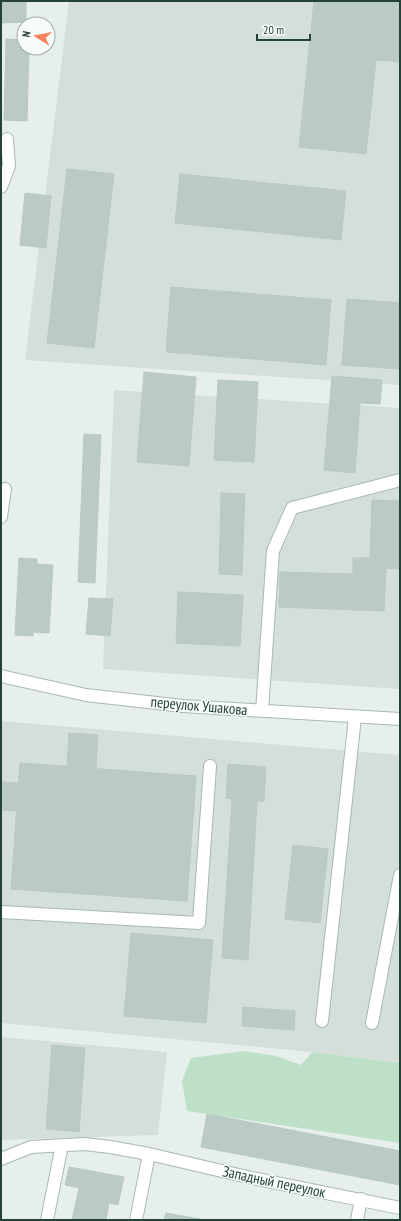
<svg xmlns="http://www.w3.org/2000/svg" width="401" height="1221" font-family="'PT Sans Narrow',sans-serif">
  <rect width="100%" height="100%" fill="#e6efeb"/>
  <path fill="#d4dfda" d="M69,1H400V385L25,360Z
    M114,390L400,408V689L103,669Z
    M1,721L400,755V1063L312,1052L1,1023Z
    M1,1037L167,1052L158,1135L1,1140Z"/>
  <path fill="#bfe0c8" d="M244,1051L276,1056L301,1065L312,1052L400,1063V1143L187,1111L182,1081L191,1058Z"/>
  <path fill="#bbcac4" stroke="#b8c9c2" d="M1,1H26V22L1,23Z
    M314,1H400V62L376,60L366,154L299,147Z
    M6,39L24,40V48H29L27,121L4,120Z
    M67,169L114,174L94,348L47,343Z
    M180,174L346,191L341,240L175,223Z
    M25,193L51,196L46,248L20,245Z
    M171,287L331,300L326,365L166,352Z
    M347,299L400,303V369L342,365Z
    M144,372L196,377L189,466L137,462Z
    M332,376L382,380L380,404L360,403L355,473L324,470Z
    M218,380L258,382L254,462L214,460Z
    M84,434L101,435L95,583L78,582Z
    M221,493L245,494L242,575L219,574Z
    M372,500L400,501V569L386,568L384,611L279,607L280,572L353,574V558H370Z
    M19,558L37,559V564L53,565L49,633L33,632V636L15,635Z
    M178,592L243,595L240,646L176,643Z
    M89,598L113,599L110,636L86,634Z
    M69,733L98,735L96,769L67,767Z
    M20,763L196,776L187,901L11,889Z
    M228,764L266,767L264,801H257L248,960L222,958L232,799L226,798Z
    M1,782L19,783L17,811L1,810Z
    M293,845L328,849L320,923L285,919Z
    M131,933L213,940L206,1023L124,1016Z
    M243,1007L295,1011L294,1030L242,1026Z
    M52,1045L85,1048L79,1132L46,1129Z
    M207,1114L400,1151V1185L201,1147Z
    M69,1167L124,1177L118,1205L109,1203L106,1220H72L79,1188L65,1185Z
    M166,1213L206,1220H164Z"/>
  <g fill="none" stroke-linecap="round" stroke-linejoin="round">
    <g stroke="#a8b8b2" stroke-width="14">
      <path id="minor" d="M1,187L9,166L7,139
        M1,517L5,489
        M1,676L86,695L183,706L400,719
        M262,711L273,551L292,508L400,480
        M1,912L199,923L210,766
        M322,1021L355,717
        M372,1023L400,875
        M1,1159L31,1147L85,1144L110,1147L149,1154L252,1178L400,1208
        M47,1220L62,1145
        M136,1220L149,1154
        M357,1220L361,1199"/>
    </g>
    <use href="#minor" stroke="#fff" stroke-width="12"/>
  </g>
  <g text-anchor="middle" stroke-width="3" stroke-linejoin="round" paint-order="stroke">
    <g font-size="15" fill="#24423a" stroke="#f7fbf9">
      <text transform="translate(199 706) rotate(5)" y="5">переулок Ушакова</text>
      <text transform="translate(274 1182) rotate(12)" y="5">Западный переулок</text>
    </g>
  </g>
  <rect width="401" height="1221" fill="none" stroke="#24423a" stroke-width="4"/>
  <g transform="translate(36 36) rotate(281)"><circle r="19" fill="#f7fbf9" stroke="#a3b1ad"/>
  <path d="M0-3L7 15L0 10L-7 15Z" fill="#f4845f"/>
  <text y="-6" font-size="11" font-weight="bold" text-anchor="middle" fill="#24423a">N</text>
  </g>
  <path d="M257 34v6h53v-6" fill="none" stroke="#24423a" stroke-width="2"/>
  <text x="263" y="34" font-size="12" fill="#24423a" stroke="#f7fbf9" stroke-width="3" paint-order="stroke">20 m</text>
</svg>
